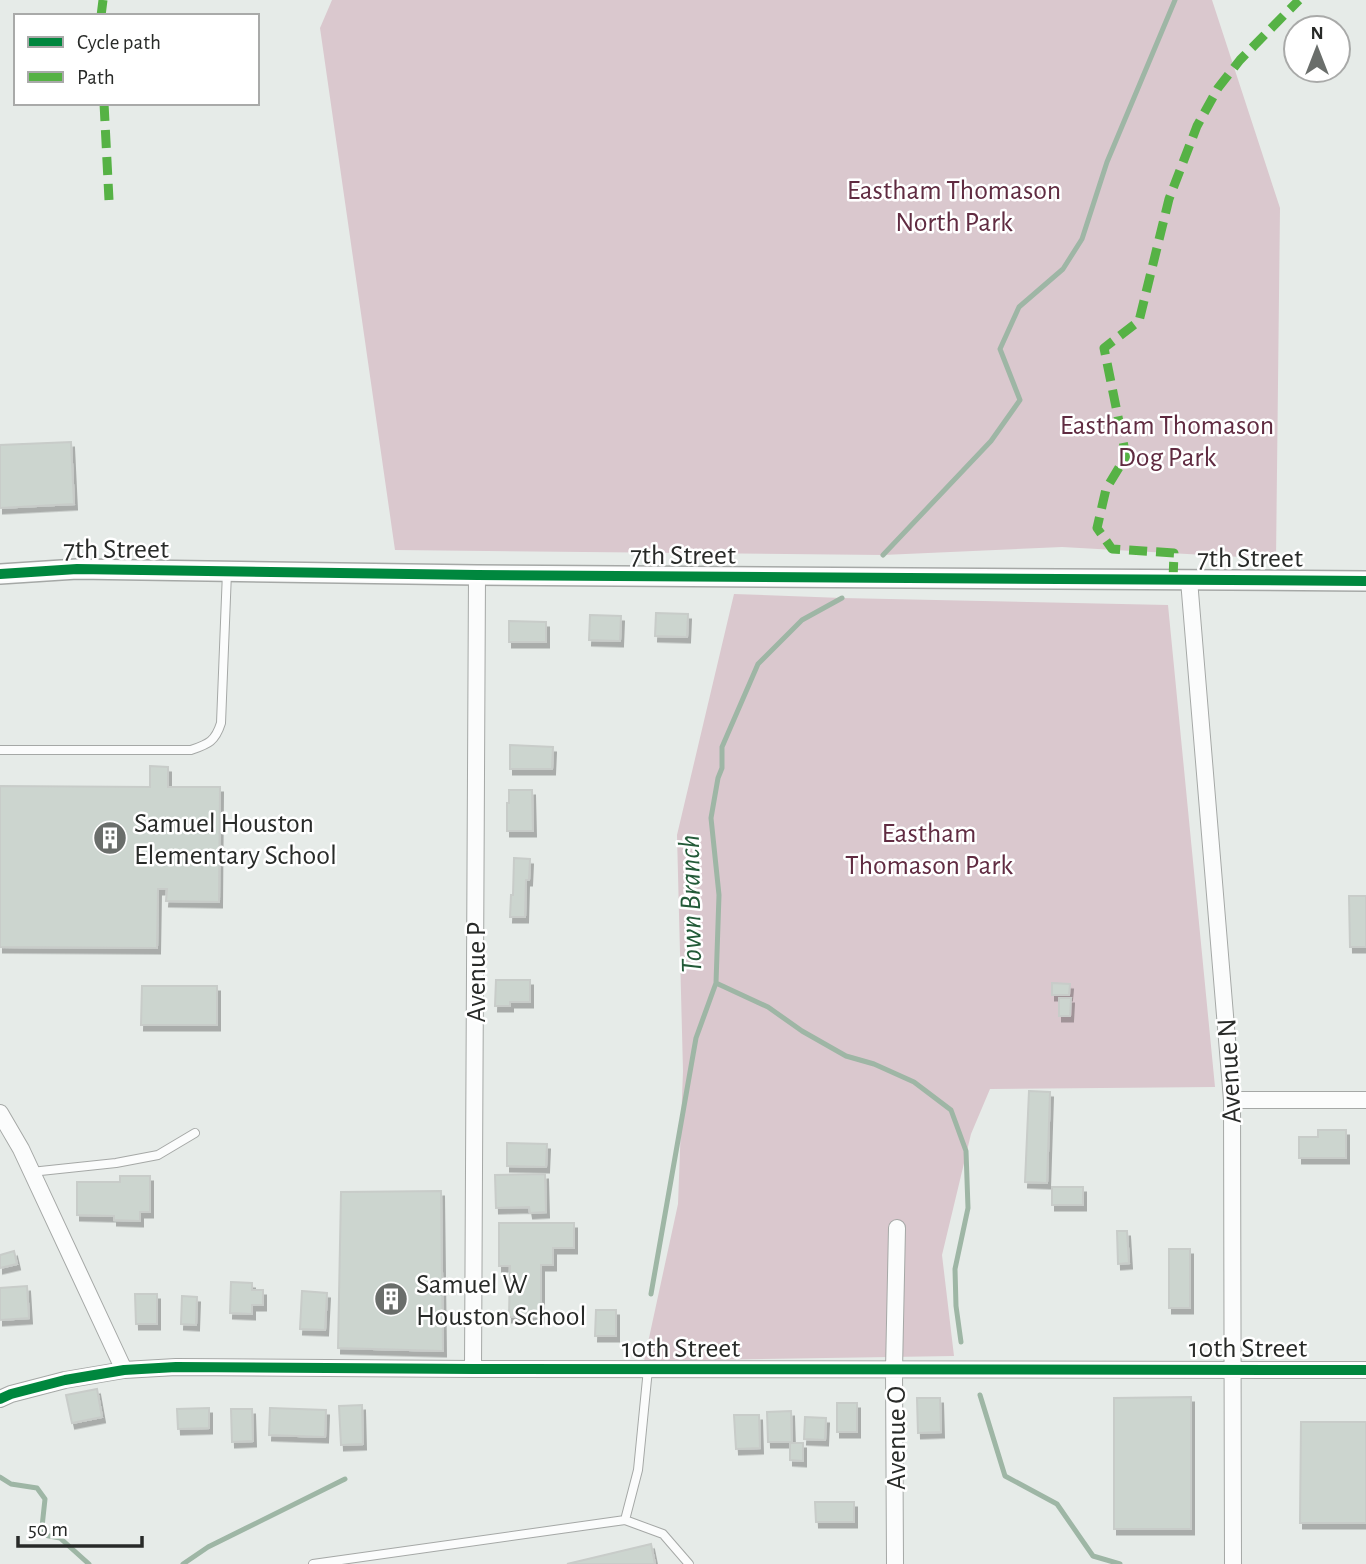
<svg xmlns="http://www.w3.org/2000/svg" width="1366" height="1564" font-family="'Alegreya Sans',sans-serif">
  <defs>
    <filter id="shadow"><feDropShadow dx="3" dy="5.5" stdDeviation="0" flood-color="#0004"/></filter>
  </defs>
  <rect width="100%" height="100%" fill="#e6ebe8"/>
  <path fill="#dac8ce" d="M332,0H1212L1280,208L1276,559L1062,547L883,555L395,550L320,28Z
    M734,594L842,598L1168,605L1215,1087L990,1089L971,1134L942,1255L954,1356L644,1361L678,1204L683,1071L677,835Z"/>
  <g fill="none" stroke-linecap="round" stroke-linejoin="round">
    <path stroke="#9eb6a5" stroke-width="5" d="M883,555L991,441L1020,400L1000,349L1019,307L1063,269L1082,239L1107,162L1175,0
      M716,983L768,1007L802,1031L846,1056L874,1064L914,1082L951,1110L966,1151L968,1208L955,1269L956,1306L961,1342
      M651,1294L696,1038L716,983L719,895L711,818L718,778L722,768V747L758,664L802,620L842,598
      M980,1395L1005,1476L1057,1504L1093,1556L1120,1564
      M0,1477L11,1484L37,1488L45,1499L42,1527L44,1535L60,1538L89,1564
      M183,1564L208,1547L345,1479"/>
  </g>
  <path fill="#ccd5cf" stroke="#c8ccc9" stroke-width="2" filter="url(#shadow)" d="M71,442L74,504L0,508V445Z
    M656,613L688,614L687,637L655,636Z
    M590,615L621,616L620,641L589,640Z
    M509,621L546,622V642H509Z
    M510,745L553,747L552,769H510Z
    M150,766L168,767V787H220L219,902L166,901L167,889H158L157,948L0,947V786L150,787Z
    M509,790H532L533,831H507V803H509Z
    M514,858L530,859L529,880H526L525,917H510L511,895H513Z
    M1349,896H1366V947H1350Z
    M496,980H530V1002H510V1006H495Z
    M1052,983L1070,984L1069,995H1052Z
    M142,986H217V1025H141Z
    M1059,998H1071L1070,1016H1059Z
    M1029,1091L1050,1092L1047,1183L1025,1182Z
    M1318,1130H1346V1158H1299V1137H1318Z
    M507,1143L547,1144L546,1167L507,1166Z
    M545,1174L546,1212L530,1213L529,1207L496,1208L495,1175Z
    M120,1176H150V1212H140V1221L114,1220V1216L77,1215V1182H120Z
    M1052,1187H1083V1205H1052Z
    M441,1191L443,1351L338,1348L341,1192Z
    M499,1223H574V1248H553V1265H541V1317H509L510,1266H499Z
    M1117,1231H1127L1129,1263L1118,1264Z
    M1169,1249H1190V1308H1169Z
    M14,1251L17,1264L0,1268V1255Z
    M231,1282L252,1283V1290H263V1305H252V1314L230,1313Z
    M27,1286L29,1318L0,1320V1288Z
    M302,1291L327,1293L325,1330L300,1329Z
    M135,1294H157V1324H136Z
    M182,1296L197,1297L196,1325L181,1324Z
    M596,1310H616V1336H595Z
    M97,1389L102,1417L72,1423L66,1395Z
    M1191,1397V1529H1114V1398Z
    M917,1398H940L941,1432L918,1433Z
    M837,1403H857V1432H837Z
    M362,1405L363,1444L341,1445L339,1406Z
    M209,1408V1428L178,1429L177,1409Z
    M270,1408L326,1410L325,1437L269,1435Z
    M231,1409H252L253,1441L232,1442Z
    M791,1411L792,1442H768L767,1412Z
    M734,1415H759L760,1448L736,1449Z
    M805,1417L826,1418L825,1440L804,1439Z
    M1301,1422H1366V1523H1300Z
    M790,1443H803V1461L790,1460Z
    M815,1502H854V1522H816Z
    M651,1544L655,1564H567Z"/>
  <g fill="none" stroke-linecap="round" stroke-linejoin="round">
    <g stroke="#a5a8a6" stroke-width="10">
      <path id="service" d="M0,750H191C208,744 215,742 221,723L227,572
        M31,1172L116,1163L158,1155L195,1133
        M625,1520L663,1534L689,1564
        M313,1564L625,1520L638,1470L648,1369"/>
    </g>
    <g stroke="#a5a8a6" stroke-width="18">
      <path id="minor" d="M1189,580L1232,1100L1233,1564
        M1232,1100H1366
        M0,1113L21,1149L124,1370
        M473,1369L477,575
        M0,1399L11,1394L65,1380L124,1370L176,1367L473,1369L1366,1370
        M895,1564L894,1370L897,1228"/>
    </g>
    <g stroke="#a5a8a6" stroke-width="22">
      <path id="tertiary" d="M0,574L77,569L477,575L1366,581"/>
    </g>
    <use href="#service" stroke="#fbfcfc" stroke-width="8"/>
    <use href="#minor" stroke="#fbfcfc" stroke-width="16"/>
    <use href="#tertiary" stroke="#fbfcfc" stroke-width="19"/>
    <path stroke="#56b245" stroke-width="9" stroke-dasharray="18 9" stroke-linecap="butt" d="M101,16L103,0
      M104,103L109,200
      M1173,580L1174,553L1112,549L1097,528L1106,489L1126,456L1104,348L1139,321L1169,199L1197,126L1218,88L1240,60L1299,0"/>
    <g stroke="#fff" stroke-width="15">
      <path id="cycleway" d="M0,574L77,569L477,575L1366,581
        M0,1399L11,1394L65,1380L124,1370L176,1367L473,1369L1366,1370"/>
    </g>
    <use href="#cycleway" stroke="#00873e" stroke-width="10"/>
  </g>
  <defs>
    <g id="building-disc" transform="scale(1.75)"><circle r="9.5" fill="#6a6e6b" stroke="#fff"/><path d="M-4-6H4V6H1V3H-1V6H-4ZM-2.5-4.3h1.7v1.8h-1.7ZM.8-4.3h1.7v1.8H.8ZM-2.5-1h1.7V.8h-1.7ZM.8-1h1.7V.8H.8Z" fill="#fff"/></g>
  </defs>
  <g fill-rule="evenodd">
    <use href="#building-disc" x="110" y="838"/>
    <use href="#building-disc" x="391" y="1299"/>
  </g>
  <g text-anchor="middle" stroke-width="5" stroke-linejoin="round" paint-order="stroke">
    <g font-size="28" fill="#602b41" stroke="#fff">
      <text x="954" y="199">Eastham Thomason<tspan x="954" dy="32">North Park</tspan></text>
      <text x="1167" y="434">Eastham Thomason<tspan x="1167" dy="32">Dog Park</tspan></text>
      <text x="929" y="842">Eastham<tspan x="929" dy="32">Thomason Park</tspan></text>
    </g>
    <g font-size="28" fill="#282a28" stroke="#fff">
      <text x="116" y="558">7th Street</text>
      <text x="683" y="564">7th Street</text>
      <text x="1250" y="567">7th Street</text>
      <text transform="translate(475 972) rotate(-90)" y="10">Avenue P</text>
      <text transform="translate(1228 1071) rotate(-93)" y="10">Avenue N</text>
      <text x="681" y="1357">10th Street</text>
      <text x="1248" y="1357">10th Street</text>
      <text transform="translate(895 1438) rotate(-90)" y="10">Avenue O</text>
    </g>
    <g font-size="28" fill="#282a28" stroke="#fff" text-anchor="start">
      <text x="134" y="832">Samuel Houston<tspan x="134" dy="32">Elementary School</tspan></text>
      <text x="416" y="1293">Samuel W<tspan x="416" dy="32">Houston School</tspan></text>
    </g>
    <g font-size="30" font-style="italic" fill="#235a38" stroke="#fff">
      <text transform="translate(690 904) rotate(-91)" y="10">Town Branch</text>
    </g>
  </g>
  <rect x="14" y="14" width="245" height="91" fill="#ffffff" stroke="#a9aaa9" stroke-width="2"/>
  <rect x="28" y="37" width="35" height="10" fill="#00873e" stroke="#a9aaa9" stroke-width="2"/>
  <text x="77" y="49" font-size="21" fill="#282a28">Cycle path</text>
  <rect x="28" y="72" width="35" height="10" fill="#56b245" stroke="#a9aaa9" stroke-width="2"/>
  <text x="77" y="84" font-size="21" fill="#282a28">Path</text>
  <g transform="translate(1317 49)"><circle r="33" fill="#ffffff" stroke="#a9aaa9" stroke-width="2"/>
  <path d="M0-5L12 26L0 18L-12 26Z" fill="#6a6e6b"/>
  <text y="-10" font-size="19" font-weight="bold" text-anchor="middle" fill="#282a28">N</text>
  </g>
  <path d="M18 1536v10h124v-10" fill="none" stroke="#282a28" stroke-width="3.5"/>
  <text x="28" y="1536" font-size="21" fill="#282a28" stroke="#ffffff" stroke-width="5" paint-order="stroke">50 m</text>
</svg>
